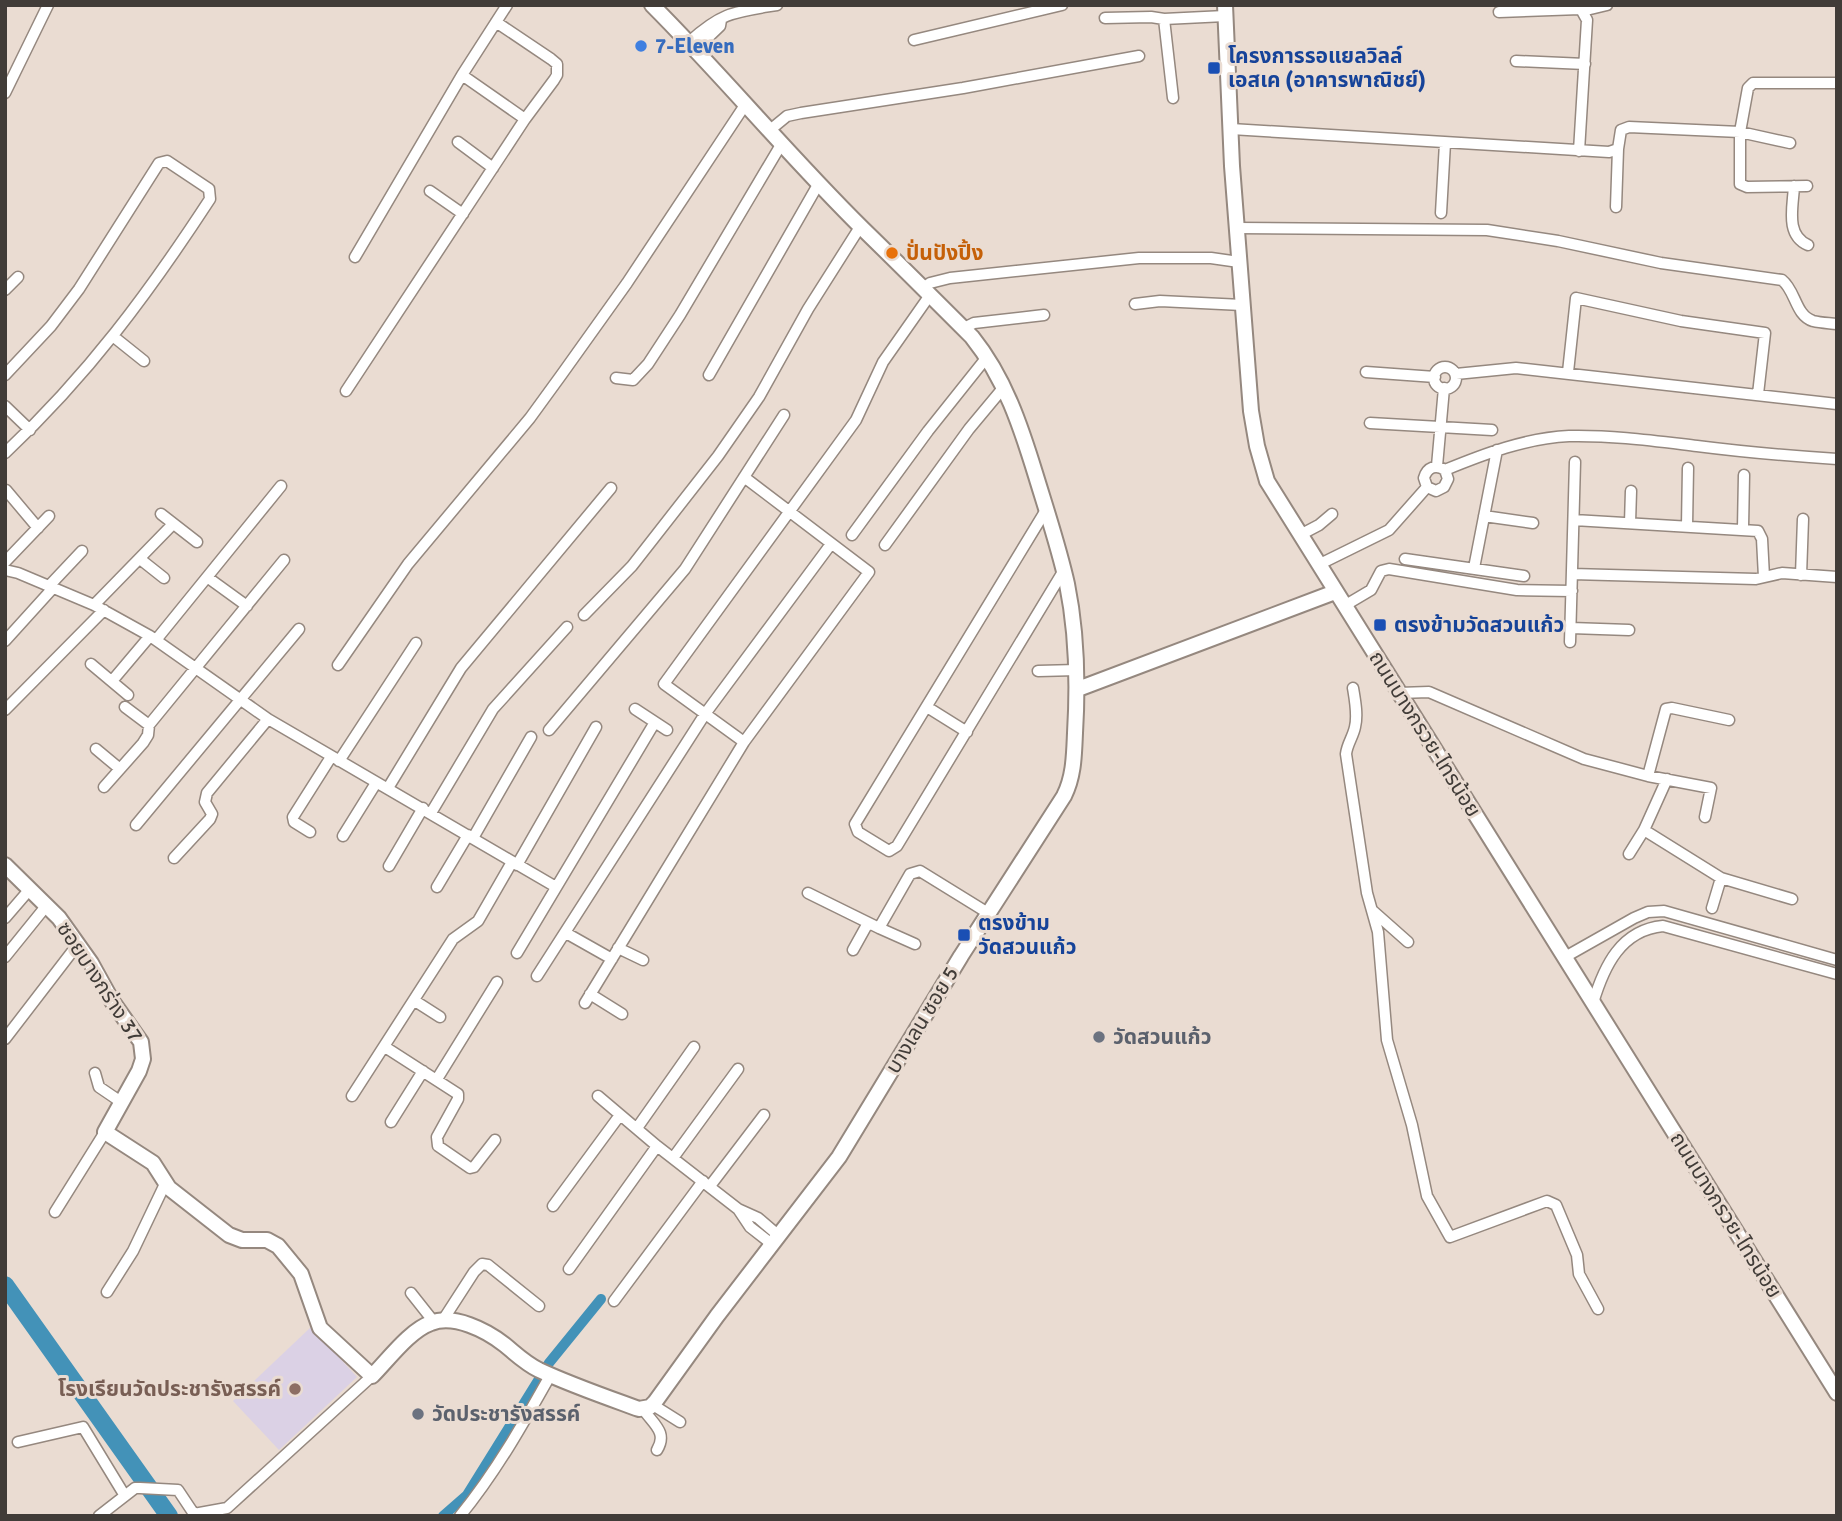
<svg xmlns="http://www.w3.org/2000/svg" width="1842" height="1521" font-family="Signika,'Noto Sans Thai',sans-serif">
  <rect width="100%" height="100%" fill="#eadcd2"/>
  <path fill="#dbd1e5" d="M311,1327L357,1377L279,1450L233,1401Z"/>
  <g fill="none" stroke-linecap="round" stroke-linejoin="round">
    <path stroke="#4392b8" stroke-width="10" d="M443,1516L467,1495L549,1363L601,1299"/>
    <path stroke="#4392b8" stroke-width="18" d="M5,1285L169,1516"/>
    <g stroke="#95887f" stroke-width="13">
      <path id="street" d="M1576,5L1582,11L1587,20L1579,151
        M1582,11L1607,5
        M1499,12L1580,9
        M1105,18L1151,17L1164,19
        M914,40L1062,5
        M689,42C722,12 734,12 777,5
        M696,49L720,26L721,20
        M1516,61L1585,64
        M462,75L525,119
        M5,93L48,5
        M1173,98L1164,19L1225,16
        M1231,129L1609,152L1618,149L1621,130L1629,127L1740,132L1748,88L1753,83H1837
        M770,130L787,116L801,113L963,88L1139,56
        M458,142L493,168
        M1790,143L1740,132V184L1747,187L1807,186
        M1794,186C1793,207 1785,235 1808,245
        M430,191L463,214
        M1616,207L1618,149
        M1441,213L1445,143
        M1237,228L1487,230L1558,241L1661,263L1782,280C1796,291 1795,315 1813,321C1821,323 1829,323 1837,324
        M355,257L462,75L507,5
        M923,288L930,283L950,278L1139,258H1211L1239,262
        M5,290L18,277
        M1135,304L1160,301L1242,305
        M964,328L974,323L1044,315
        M114,337L144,361
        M1434 378a11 11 0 1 1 22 0a11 11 0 1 1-22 0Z
        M1366,372L1435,377
        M1568,372L1576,298L1681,321L1765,333L1758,394
        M1456,374L1516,368L1837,404
        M5,375L51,326L79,289L159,163L167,161L209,189L210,199C148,294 88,375 5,453
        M709,375L819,183
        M616,378L633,380L648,364L680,315L782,143
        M346,391L525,119L554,80L557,75V64L551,59L496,22
        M5,406L30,430
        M1370,423L1492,430
        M1437,466L1444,388
        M1445,470L1448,479L1444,487L1436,491L1427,487L1424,478C1427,467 1436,464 1445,470C1484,454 1526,438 1569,436C1612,435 1655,441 1697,446C1744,452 1790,456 1837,459
        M6,490L38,528
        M1046,510L855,824L858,832L889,851L897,846L1064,570
        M161,514L197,542
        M1484,516L1533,523
        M1574,520L1758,531L1762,539L1764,577
        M1630,523L1631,491
        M1687,526L1688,468
        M1743,528L1744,475
        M852,535L928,431L987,357
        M1300,535L1319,525L1332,514
        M885,545L969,429L1004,387
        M140,559L164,578
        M1405,559L1524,576
        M5,562L49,516
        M1318,565L1389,530L1427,487
        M1474,568L1497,450
        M5,570L18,573L94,605L150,636L268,719L556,887
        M1572,574L1756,579L1782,573L1837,577
        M1801,575L1803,519
        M207,577L247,606
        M49,586L82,551
        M94,605L173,524
        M1344,606L1371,590L1381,571L1389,569L1517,590L1572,591
        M584,615L632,566L718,456L759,397L808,309L860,227
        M1571,628L1629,630
        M156,640L281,486
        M5,641L53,588
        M1570,642L1575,462
        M91,664L128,695
        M338,665L408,564L530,418L562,374L627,283L745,105
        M1038,671L1077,670
        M112,681L150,636
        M1353,688C1355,700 1358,715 1355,727C1353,737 1347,744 1346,754L1367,893L1378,932L1387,1040L1412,1125L1427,1196L1450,1237L1547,1201L1556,1205L1577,1255L1579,1274L1598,1309
        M1399,693L1429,692L1584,759L1648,776L1711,788L1705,817
        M125,707L149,725
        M927,707L967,732
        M635,709L667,730
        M5,710L104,610
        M549,730L685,569L784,415
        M744,742L664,684L856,420L883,362L930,295
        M96,749L120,769
        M339,761L416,643
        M1648,776L1666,709L1672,708L1729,720
        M104,787L143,743L148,735L149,725L284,560
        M388,788L461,668L611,488
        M431,813L493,709L567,627
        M136,825L299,629
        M1644,830L1721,878L1792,899
        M310,832L294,822L293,817L331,757
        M343,836L376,783
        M473,838L531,737
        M1629,854L1644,830L1667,779
        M174,858L210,819L212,814L205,802L207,793L268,719
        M517,865L596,727
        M389,866L423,808
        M437,887L468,835
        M808,893L879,928L910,874L920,871L988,913
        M1712,908L1721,878
        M1373,911L1408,942
        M5,918L30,889
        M879,928L915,944
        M566,933L612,959
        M618,948L643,960
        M853,950L868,923
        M517,953L655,722
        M5,957L47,905
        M1565,957L1634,918L1648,912L1664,911L1837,960
        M537,976L705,714L831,544
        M590,994L622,1014
        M415,1001L440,1017
        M585,1003L744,742L869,572L744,477
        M1593,1003C1604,966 1621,930 1663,926L1837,974
        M5,1039L78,944
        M385,1047L458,1094V1099L437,1137L438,1146L470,1168L474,1167L495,1140
        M95,1073L99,1087L121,1102
        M437,1079L497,982
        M352,1096L453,939L478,921L512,862
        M598,1096L657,1146
        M391,1122L423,1071
        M637,1128L694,1047
        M673,1158L738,1069
        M710,1186L764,1115
        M553,1206L620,1115
        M738,1209L750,1227L773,1245
        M55,1212L105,1132
        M569,1269L657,1146L738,1209L758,1218L779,1236
        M107,1292L133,1251L165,1184
        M411,1293L434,1322
        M614,1301L703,1181
        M443,1320L474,1272L482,1264L488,1265L539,1306
        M653,1405L680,1422
        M643,1409C653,1424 668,1432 657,1450
        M18,1442L83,1427L125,1496
        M99,1516L135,1488H140L178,1490L194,1514L227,1508L372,1376
        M460,1516C496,1472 523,1424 551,1374"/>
    </g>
    <g stroke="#95887f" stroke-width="18">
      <path id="secondary" d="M1225,5L1232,166L1251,411L1257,446L1267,481L1837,1393
        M1078,689L1335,592
        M5,865L59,918L91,963L112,1001L141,1042L143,1059L139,1071L105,1132L153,1163L169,1188L229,1235L242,1240H267L278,1246L301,1274L320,1328L372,1376C388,1360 410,1330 431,1323C454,1314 486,1330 505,1345C516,1354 525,1363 539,1370C571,1385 606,1397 639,1409L650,1407L655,1402L717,1316L839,1157L961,956L1064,796C1074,776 1074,755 1075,733C1078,683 1077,633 1067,584C1059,548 1047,512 1036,476C1021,427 1005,378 972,337C935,300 899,264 862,228C789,156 724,77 652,5"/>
    </g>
    <use href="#street" stroke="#fff" stroke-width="10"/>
    <use href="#secondary" stroke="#fff" stroke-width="14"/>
  </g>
  <circle fill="#3f7fe0" stroke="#eadcd2" stroke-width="2.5" cx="641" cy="46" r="7"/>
  <g fill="#1a4fb4" stroke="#eadcd2" stroke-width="2.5">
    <rect x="1207" y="61" width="14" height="14" rx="3.5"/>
    <rect x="1373" y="618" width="14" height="14" rx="3.5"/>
    <rect x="957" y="928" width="14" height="14" rx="3.5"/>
  </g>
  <circle fill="#e8710a" stroke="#eadcd2" stroke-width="2.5" cx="892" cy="253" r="7"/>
  <g fill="#6b7280" stroke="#eadcd2" stroke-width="2.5">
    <circle cx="1099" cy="1037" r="7"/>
    <circle cx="418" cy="1414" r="7"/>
  </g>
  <circle fill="#8d6e63" stroke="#eadcd2" stroke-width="2.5" cx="295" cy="1389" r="7"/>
  <g text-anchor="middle" stroke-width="6" stroke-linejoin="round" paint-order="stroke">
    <g font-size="21" font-weight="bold" fill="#366cbe" stroke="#eadcd2" text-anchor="start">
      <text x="655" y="53">7-Eleven</text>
    </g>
    <g font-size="21" font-weight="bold" fill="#164399" stroke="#eadcd2" text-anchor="start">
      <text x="1228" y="63">โครงการรอแยลวิลล์<tspan x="1228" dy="24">เอสเค (อาคารพาณิชย์)</tspan></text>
      <text x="1394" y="632">ตรงข้ามวัดสวนแก้ว</text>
      <text x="978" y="930">ตรงข้าม<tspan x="978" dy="24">วัดสวนแก้ว</tspan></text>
    </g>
    <g font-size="21" font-weight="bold" fill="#c56008" stroke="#eadcd2" text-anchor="start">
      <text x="906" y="260">ปั่นปังปิ้ง</text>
    </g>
    <g font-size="21" fill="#413c38" stroke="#eadcd2">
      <text transform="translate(1425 734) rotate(58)" y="7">ถนนบางกรวย-ไทรน้อย</text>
      <text transform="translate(100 982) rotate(57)" y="7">ซอยบางกร่าง 37</text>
      <text transform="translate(922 1020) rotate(-59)" y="7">บางเลน ซอย 5</text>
      <text transform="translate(1726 1215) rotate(58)" y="7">ถนนบางกรวย-ไทรน้อย</text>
    </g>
    <g font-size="21" font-weight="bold" fill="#5b616d" stroke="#eadcd2" text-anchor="start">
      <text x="1113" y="1044">วัดสวนแก้ว</text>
      <text x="432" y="1421">วัดประชารังสรรค์</text>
    </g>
    <g font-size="21" font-weight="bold" fill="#785e54" stroke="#eadcd2" text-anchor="end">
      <text x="281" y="1396">โรงเรียนวัดประชารังสรรค์</text>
    </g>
  </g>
  <rect width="1842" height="1521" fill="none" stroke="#413c38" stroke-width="14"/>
</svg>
